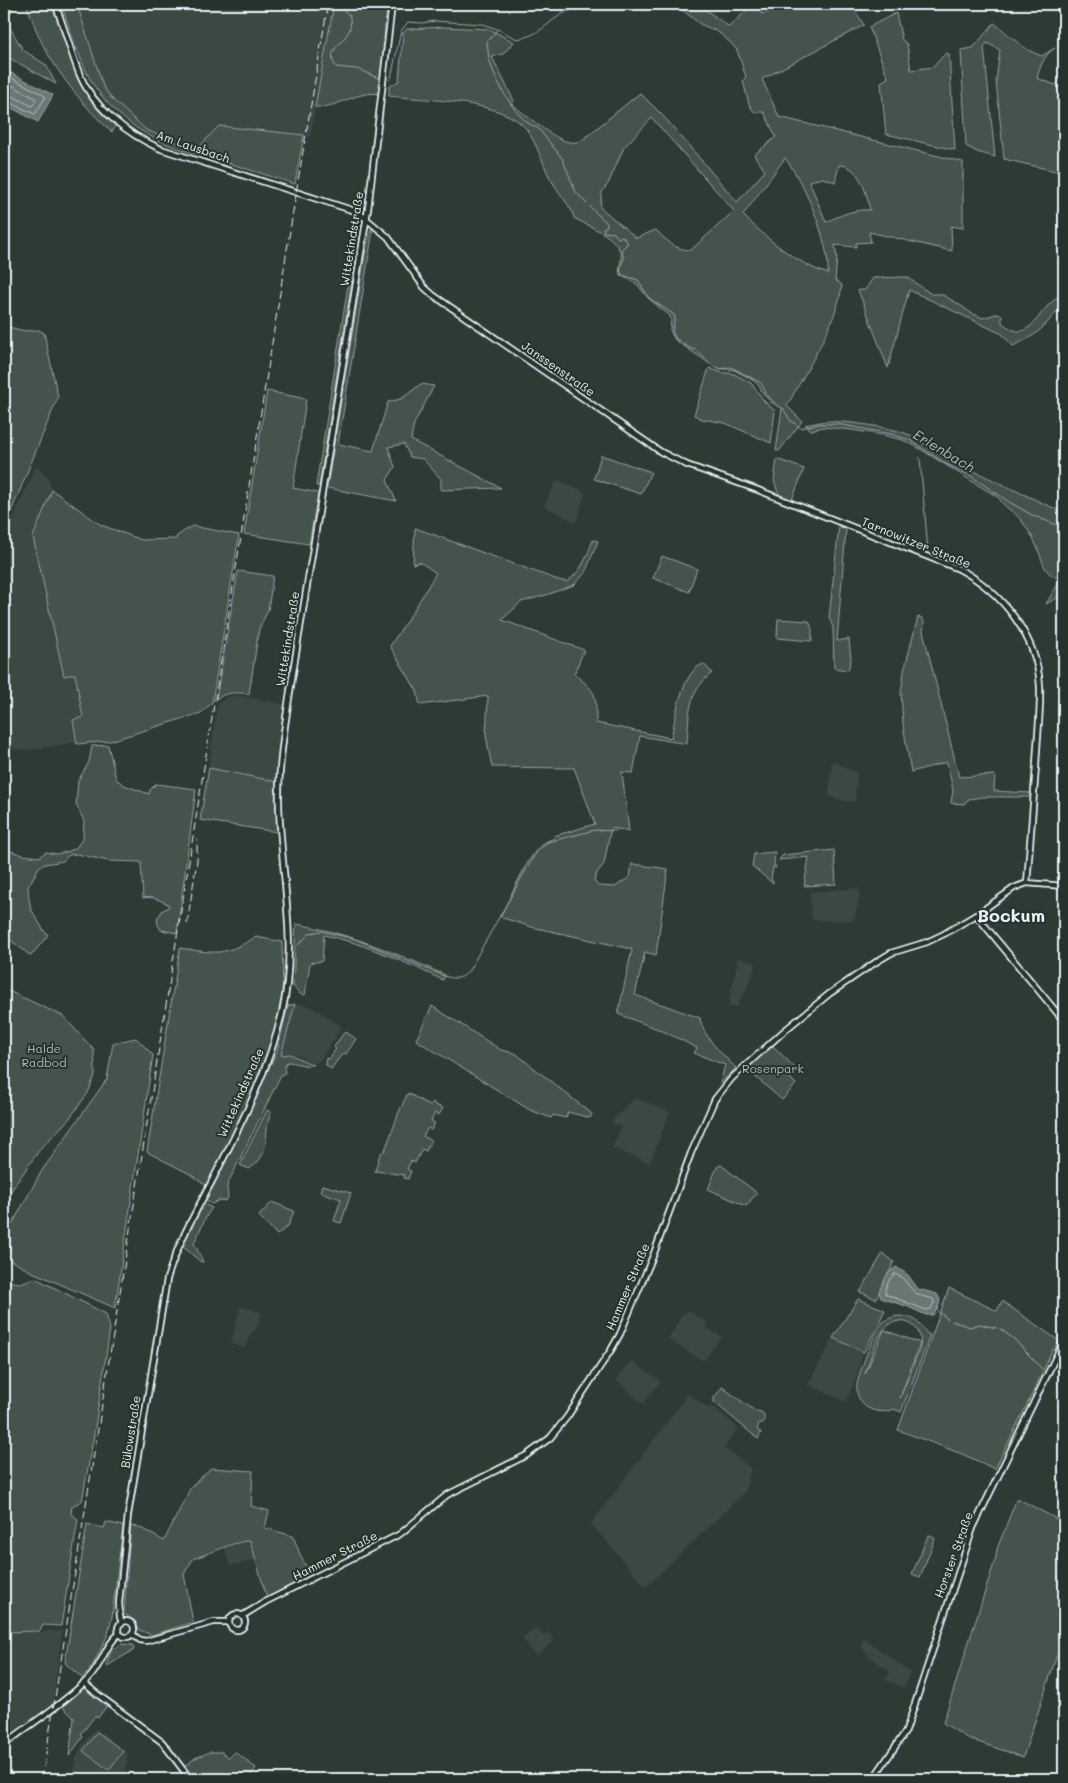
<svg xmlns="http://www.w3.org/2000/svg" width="1068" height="1783" font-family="Mali,sans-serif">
  <rect width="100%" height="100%" fill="#2e3b35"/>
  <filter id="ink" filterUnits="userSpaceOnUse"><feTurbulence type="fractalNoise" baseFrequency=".02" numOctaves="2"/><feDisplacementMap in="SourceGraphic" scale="10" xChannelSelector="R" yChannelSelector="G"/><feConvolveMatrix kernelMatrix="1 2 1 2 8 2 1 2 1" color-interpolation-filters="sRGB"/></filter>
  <g filter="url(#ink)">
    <path fill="#3b4843" d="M78,4H334L310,137L219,126L196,150L146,130L112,99L103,86Z
      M36,466L49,480L52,490L33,537L64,675L74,674L83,717L73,720L77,742L28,750L13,749L4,748V538Z
      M557,480L585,492L578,519L575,522L544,506Z
      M238,695L287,705L278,782L209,768L217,706L227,697Z
      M832,761L857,773L855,802L844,801L829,796Z
      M858,888L860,894L854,920L834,921L812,920L810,892Z
      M738,958L754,962L756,966L744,995L741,994L738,1007H728Z
      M295,1004H301L316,1009L342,1027L320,1060L313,1065L299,1056L290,1054L281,1055Z
      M635,1098L670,1112L650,1163L612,1148L621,1127L611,1122Z
      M240,1306L262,1313L256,1329L250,1335L245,1348L231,1344Z
      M687,1310L707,1322L705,1327L722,1337L703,1361L668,1339L683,1313L685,1314Z
      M833,1338L864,1352L858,1368L859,1371L846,1402L808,1385Z
      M631,1361L661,1381L643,1404L616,1380Z
      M688,1394L708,1408H715L738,1428L724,1448L751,1468L745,1492L646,1587L591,1524Z
      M250,1540L256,1560L230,1566L224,1548Z
      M537,1628L543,1636L548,1632L554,1641L536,1656L522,1638Z
      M62,1631L53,1704L4,1742V1632Z
      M864,1638L910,1672L904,1688L885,1680L890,1672L869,1656L860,1645Z
      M95,1728L128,1753L124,1779H71L76,1759L81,1748Z"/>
    <path fill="#45524e" stroke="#96a2a3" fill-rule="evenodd" d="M4,4H11L13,8L9,16L10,28L23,50L46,65L56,84L4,55Z
      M26,4H52L77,77L92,101L103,114L113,121L115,127L112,132C85,108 62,79 44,47C37,34 32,18 26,4Z
      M61,4H77L103,86L112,99L146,130L196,150L219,126L304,135L295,184L206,156C160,147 114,121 90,79C78,56 70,29 61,4Z
      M334,4H387L379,94C357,90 337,109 315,107Z
      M675,4H698L729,27L752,5H757L762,14L777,8V4H851L864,25L762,79L779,117L963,162V228L951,226L952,251L869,232L871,242L856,243V247L835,245L837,258L835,280L842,285C837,324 805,372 787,406L802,421L779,451H776L782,408L772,403L764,395L759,386L753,380L734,370L716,368L675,340L670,330L671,321L670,316L648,298L637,284L620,275C618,268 622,262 621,255C617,235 589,227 574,218L573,213C566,201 557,190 550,178C542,162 537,144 527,130C506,100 424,100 389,96V86L399,81L403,33L407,29L443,27L489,29L514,42L503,54L492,57L514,101L512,104C526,115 553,139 569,142C573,143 577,142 581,141L640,93L666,119L737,202L765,171L754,155L776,137L764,112H754L749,104L743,81L746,77L737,50L730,42L718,32L700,24ZM652,118L734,211L691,250C675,250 667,241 656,230L636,238L600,207L602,192L609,182L624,147ZM785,158C805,184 830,242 828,274C796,263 767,239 743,215ZM839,165C860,165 866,192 870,210C854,209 841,215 826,222L809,181L823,178L835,182Z
      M896,13L902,40L907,44L911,70L933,67L946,53L949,54L955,150L886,134L881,82L888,78L869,27Z
      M994,23C1009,34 1024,51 1042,56L1055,48C1043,56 1041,65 1037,78L1055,85L1064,75V173L1004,159L996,81L1000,50L987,43L984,47L995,157L977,152L966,146L961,50L973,48Z
      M371,229L373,230L338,444L373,451L388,402L401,399L421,384L434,386L414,424L411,440L501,488L441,490V479L423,459L410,457L404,444L388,447L395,467L387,480L396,501L327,488L366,249Z
      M356,235H359L319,486H316Z
      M907,277L931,294H941L957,303L971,313L983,318L996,314L1002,315V323C1007,326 1014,332 1020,331C1032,330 1038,316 1046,308C1051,302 1057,297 1064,293V307C1051,315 1051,320 1041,329C1033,337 1023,341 1013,346L1002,334L909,290L888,368L858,290H865L873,278Z
      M4,326L25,331L39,330L44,333L58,397L4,529Z
      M709,368L719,372L734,374L751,383L765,402L775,411L771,443L725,423L702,419L694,415Z
      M267,391L306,399L293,488L318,493L309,544L244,534Z
      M826,421C849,422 888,426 910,435C920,439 927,446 935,453L1064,513V594L1046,604L1061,579C1042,573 1044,563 1037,547C1033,537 1027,528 1021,520C1014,511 1004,508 999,498L917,447L903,440L883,435L852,430L823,427L811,430L805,425Z
      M601,455L651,472L641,494L594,479Z
      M777,459L804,469L792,500L779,495L774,481Z
      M52,490L101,525L142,540L176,539L177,536L192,526L239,535L212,703L201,713L110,741L77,744L73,720L83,717L75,674L64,676L33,537Z
      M839,526L846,529L837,641L849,639L851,660L848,670L834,668L833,627L829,618Z
      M415,528L558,580L567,582C582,571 587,556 593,540L598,541L585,573L574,585L546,595L521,602L502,620L584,650L574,674C598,693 596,694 596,723L671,738C675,719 682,669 704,664L712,673C687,692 689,716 687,744L640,736L633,773L622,772L629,831L611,828L604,864L597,873L594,881L598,886L615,887L630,877L632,864L668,869L656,955L645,952L635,995L700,1018C703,1038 723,1054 736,1068L720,1084L725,1065L694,1053L697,1048L663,1031L618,1014L632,949L532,927L500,917C510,899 527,857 541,845C546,841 550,840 555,838L554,836L595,824L574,768L492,767L486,736L488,696L420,705L417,691L390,646L414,610L436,573L420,562L413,564Z
      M662,556L697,569L689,592L653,578Z
      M238,571L273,576L268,610L259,629L249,694C237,692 226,692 216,699Z
      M918,617L922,618L924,622L923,631L959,777L995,775L994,791L1030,793L1029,797H983L969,799L964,804L951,803L953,790L947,762L911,772L903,724L901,693L904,671Z
      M778,619L809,621L812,629V641L777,638Z
      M108,745L116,779L124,785L149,794L150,790L156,784L196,789L177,933L161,930L158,925L157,918L163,910L169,907L168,904C160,900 152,896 143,898L141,862L108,861L77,854L69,855L63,861L45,864L39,867L28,887L29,899L31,909L44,931L48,935L31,956L4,935V849L23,855L39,857L46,852L56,854L67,852L76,848L83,838L84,821L76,804L78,781L89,762L92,746Z
      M209,768L278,782L277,832L200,820Z
      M834,850L836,884L804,886L809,857L779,860L783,855Z
      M775,852L774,864L776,868L773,867L771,879L774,882H771L752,866L754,854Z
      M296,924C349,933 396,953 445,975L443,980C404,962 367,944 324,935L322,961L310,963L305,995L300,994L293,986Z
      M256,937L282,942C282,960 284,980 281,999C272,1066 236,1126 207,1186L190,1174L147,1152L180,948C217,954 223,956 256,937Z
      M4,989L63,1016L94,1050L95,1075L88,1093L69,1119L40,1149L4,1201Z
      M295,1004L281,1055L290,1054L313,1065C304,1067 296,1062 287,1062L284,1067L285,1073L281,1075L229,1181L227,1187L228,1198L225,1201L219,1200L212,1204L204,1200L243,1123L277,1051L288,1006Z
      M432,1006L501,1050L515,1053L592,1114L590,1118L568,1112L566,1118L553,1115L551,1118L530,1110L416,1040Z
      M346,1032L356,1039L346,1054L343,1053L331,1069L325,1064L326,1058L329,1059L336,1049L334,1047L343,1034Z
      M136,1038L153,1055L115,1308L30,1271L4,1257V1239L41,1172L107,1079L113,1043Z
      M771,1044L796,1069L790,1078L796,1084L782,1100L745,1068Z
      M408,1093L430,1106L433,1102L435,1105L443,1108L439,1115L435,1113L431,1121L435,1123L431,1130L428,1128L423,1136L431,1141L426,1151L422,1149L415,1163L411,1161L407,1169L411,1171L408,1179L404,1178L405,1175L375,1171L380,1154L385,1150L397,1118L398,1114Z
      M267,1110L271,1112C262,1135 273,1154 249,1169L240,1165Z
      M721,1165L757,1193L746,1206L708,1189L717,1167Z
      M322,1185L351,1193L341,1223L334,1221L341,1199L320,1192Z
      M272,1202L294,1211L288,1226L277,1235L259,1216Z
      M202,1203L212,1208L207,1215L194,1243L203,1262H201L182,1246Z
      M883,1253L894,1262L876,1299L860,1292Z
      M35,1278L106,1314L110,1329L94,1434L82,1501L72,1506L71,1514L78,1519L61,1626L43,1625L40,1631L4,1632V1281L20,1283Z
      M949,1288L997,1311L1002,1301L1059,1341L1051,1352L1040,1378L995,1469L962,1454L898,1430Z
      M858,1299L885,1310L864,1352L833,1338Z
      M896,1316C904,1316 913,1317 919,1323C924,1328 924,1332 930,1335L901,1412L894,1409C877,1417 854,1406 857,1385C858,1375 875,1330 882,1323C886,1319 891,1318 896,1316ZM899,1321C915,1322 923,1333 920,1348L900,1398L920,1343L884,1330L865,1374C872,1356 877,1324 899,1321Z
      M722,1387L755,1411C765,1411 765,1416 763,1423H759L757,1430L761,1432L758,1439L714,1402V1398Z
      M211,1468L253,1471L251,1506L269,1511L265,1528L293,1536L301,1557L311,1575L267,1598L250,1540L233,1544L193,1559L184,1574L193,1622L152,1635L139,1630L135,1621L127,1616L124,1611L131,1526L139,1527L164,1541L191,1487Z
      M1017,1498L1064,1523V1657L1057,1655L1023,1757L969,1739L943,1723L996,1557L997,1549Z
      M106,1522L123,1526L112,1617L108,1634L93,1665L82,1678L65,1663L87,1524L104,1528Z
      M930,1535L935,1539L920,1577L912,1574L928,1536Z
      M122,1644L133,1645L134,1650L107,1666C106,1656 114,1648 122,1644Z
      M82,1688H86L108,1704L98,1718L95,1716L81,1734L83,1737L69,1756L74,1718L61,1705Z
      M97,1732L123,1751L109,1770L83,1751Z
      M210,1752H222L229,1758L235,1752L256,1768L248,1779H194L185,1766L195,1758Z"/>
    <path fill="#6b7775" stroke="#9da8a9" d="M4,69L53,95L38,122L4,104Z
      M896,1267L908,1275L918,1289L937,1294L940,1300L938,1308L933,1315H926L906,1306L881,1298L879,1291L888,1273Z"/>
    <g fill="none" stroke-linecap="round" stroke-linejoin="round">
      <path stroke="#b6c0c4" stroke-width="1" d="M4,74L44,95L45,98L35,114L4,100
        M4,81L35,98L36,101L32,106L10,95L4,93
        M895,1274C906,1277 908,1288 917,1294C922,1297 928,1297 933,1299L934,1302L931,1309L926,1310L885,1294C884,1288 890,1277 895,1274Z"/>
      <path stroke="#9da8a9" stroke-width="1" d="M330,6L340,7L350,16C350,20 351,25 350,28C345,44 324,49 336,67L357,69L378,78
        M497,30L487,42C488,49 488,56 490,62C496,82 517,122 538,128L562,158L576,192L587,204
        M389,80L391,78L401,31L408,22L422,23L435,21L482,24L497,29L517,39C542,35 546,22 566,12C575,8 582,10 593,4
        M590,207L607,223V226L603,228L604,232L614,233L618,238L622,236L628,243L621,250L624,258L620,269L622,275L638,280L649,298L674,315L675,317L672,332L676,339L691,349L696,350L713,366L721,369L731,367L761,383L767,395L775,403
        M783,408L790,420L801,428L819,424H837L891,434L910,440L946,464L971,476L1009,502L1032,515L1064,528
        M920,458L928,551
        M298,945L310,933L321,931L355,939L444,976C457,980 464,979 471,967L531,861L538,850L548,842L595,830L616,831
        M936,1310L948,1319
        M952,1321L970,1327L979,1324L996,1328
        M1000,1329L1014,1339L1042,1369
        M1015,1446L1064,1346"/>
      <g stroke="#e8f1f8" stroke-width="8">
        <path id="secondary" d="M55,4C64,26 70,50 79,73C93,108 127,134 161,149L358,212L388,237L424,287L433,295L661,452L687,465L758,490L959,569C1002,592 1037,636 1040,686C1041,712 1037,739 1036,766C1033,805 1030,844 1027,883
          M976,915L1064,1021
          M229 1622a8 8 0 1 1 16 0a8 8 0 1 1-16 0Z
          M242,1616L265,1602L400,1534L447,1495L527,1455L550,1438L567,1417L611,1350L620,1334L653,1256L691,1153L715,1099L732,1078L784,1031L829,994L876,962L891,953L927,942L944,934L976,915L1014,888L1027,883L1064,886
          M118 1629a8 8 0 1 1 16 0a8 8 0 1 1-16 0Z
          M122,1623L120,1617L119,1603L128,1515L167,1279C177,1245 194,1215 211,1183C239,1128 268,1073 282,1013C298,943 281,875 279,805C278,762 286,720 292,678L368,209L392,4
          M132,1634L140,1640L146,1641L214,1622H229
          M84,1683L97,1694L162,1742L190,1779
          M4,1745C31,1723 64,1704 89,1678C102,1665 105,1645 119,1634
          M873,1779L906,1731L973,1528L1064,1340"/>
      </g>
      <use href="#secondary" stroke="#26332d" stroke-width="4.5"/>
      <path stroke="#e8f1f8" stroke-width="1" stroke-dasharray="8 4" stroke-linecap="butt" d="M187,924L197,861V839
        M42,1779L297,187L328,4"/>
    </g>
  </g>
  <g text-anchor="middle" stroke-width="4" stroke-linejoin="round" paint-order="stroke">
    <g font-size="12" fill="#e8f1f8" stroke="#26332d">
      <text transform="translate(193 147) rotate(19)" y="4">Am Lausbach</text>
      <text transform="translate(352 239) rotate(-81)" y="4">Wittekindstraße</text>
      <text transform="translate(558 369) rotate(35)" y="4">Janssenstraße</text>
      <text transform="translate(916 543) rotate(22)" y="4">Tarnowitzer Straße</text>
      <text transform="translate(288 639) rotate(-81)" y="4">Wittekindstraße</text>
      <text transform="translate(241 1093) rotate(-66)" y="4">Wittekindstraße</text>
      <text transform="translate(628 1287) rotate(-67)" y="4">Hammer Straße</text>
      <text transform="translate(131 1432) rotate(-81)" y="4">Bülowstraße</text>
      <text transform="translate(954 1555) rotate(-70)" y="4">Horster Straße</text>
      <text transform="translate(335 1556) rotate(-27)" y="4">Hammer Straße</text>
    </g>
    <g font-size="12" fill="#afb9bc" stroke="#26332d">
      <text x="44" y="1053">Halde<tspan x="44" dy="14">Radbod</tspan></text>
      <text x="773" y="1073">Rosenpark</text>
    </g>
    <g font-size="14" font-style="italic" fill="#b0babd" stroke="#26332d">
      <text transform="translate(944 451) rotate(31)" y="5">Erlenbach</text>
    </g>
    <g font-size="18" font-weight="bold" fill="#e8f1f8" stroke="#26332d">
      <text x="1011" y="922">Bockum</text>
    </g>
  </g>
  <rect width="1068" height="1783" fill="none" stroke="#26332d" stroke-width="20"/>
  <rect x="10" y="10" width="1048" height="1763" fill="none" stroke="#e8f1f8" stroke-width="2" filter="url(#ink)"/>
</svg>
